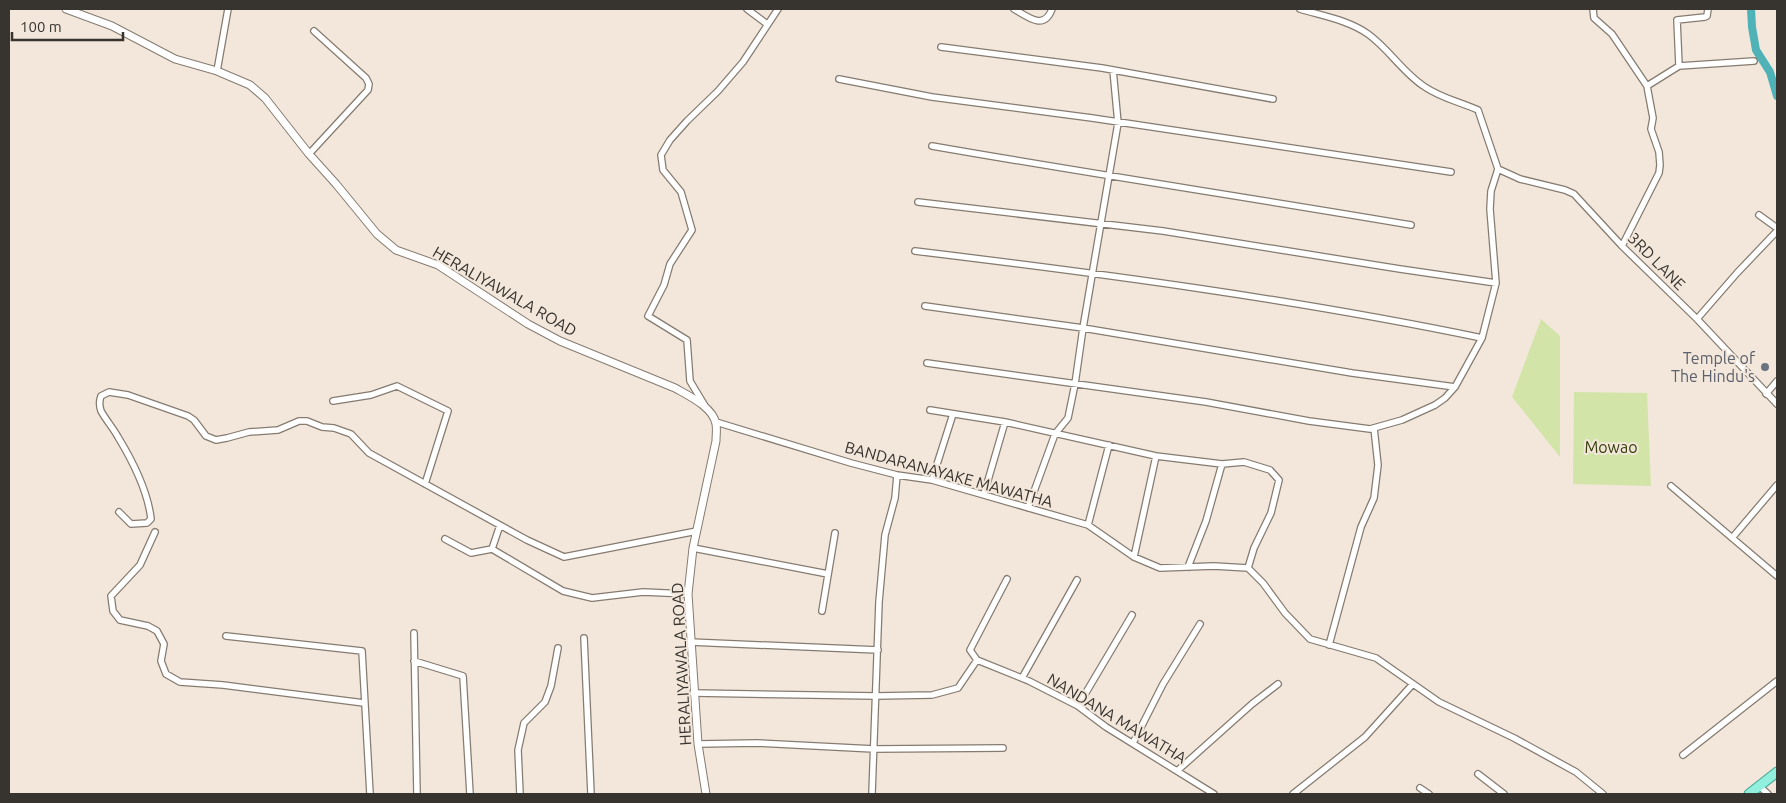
<svg xmlns="http://www.w3.org/2000/svg" width="1786" height="803" font-family="Ubuntu,sans-serif">
  <rect width="100%" height="100%" fill="#f3e7db"/>
  <path fill="#d3e4a9" d="M1541,319L1560,336V457L1512,397Z
    M1574,392L1647,393L1651,486L1573,484Z"/>
  <g fill="none" stroke-linecap="round" stroke-linejoin="round">
    <path stroke="#4eb2b7" stroke-width="8" d="M1751,9L1752,27L1756,50L1770,72L1777,96"/>
    <g stroke="#857b70" stroke-width="8">
      <path id="minor" d="M747,9L767,24
        M1014,9C1028,17 1044,31 1052,9
        M1593,9L1594,18L1612,34L1647,86L1653,118L1651,129L1659,152L1660,165L1659,173L1622,246
        M941,47L1102,68L1273,99
        M1679,66L1677,20L1705,17L1707,16L1708,9
        M217,71L228,9
        M839,79L932,97L1092,118L1451,172
        M1647,86L1679,66L1754,61
        M932,146C1092,174 1252,198 1411,225
        M309,154L368,90L369,84L366,78L314,31
        M1498,169L1520,179L1565,190L1574,194L1622,246L1697,319L1777,404
        M918,202L1163,231L1400,269L1496,283
        M1759,215L1777,228
        M915,251C1105,274 1294,299 1482,338
        M925,306L1083,328L1352,373L1455,387
        M1697,319L1737,273L1777,231
        M927,363L1206,402L1309,421L1370,429L1402,420L1435,405L1445,398L1455,387L1482,338L1496,283L1490,209L1491,191L1498,169L1478,110C1460,102 1441,98 1425,87C1403,73 1389,49 1368,34C1348,20 1323,16 1300,9
        M1766,394L1777,381
        M333,401L371,395L397,386L448,411L425,484
        M705,406L690,381L687,340L648,316L664,285L670,264L692,230L681,192L663,170L661,155L670,140L687,121L718,91L743,62L778,9
        M930,410L1005,422L1156,456L1222,464L1244,462L1270,470L1279,480L1271,513L1254,548L1248,568
        M716,422L851,463L897,475L932,480L1088,525L1134,557L1160,568L1214,566L1248,568L1263,583L1285,613L1310,639L1376,658L1439,702L1514,738L1576,772L1603,794
        M932,480L953,414
        M1671,486L1777,576
        M984,494L1005,422
        M1028,508L1055,434L1068,418L1075,384L1083,328L1118,123L1113,70
        M119,512L131,524L147,523L151,519C148,492 132,460 118,437C113,428 106,420 101,411C99,405 99,401 101,396L109,392L128,395L188,416L194,420L206,436L216,440L227,438L249,432L278,430L299,421H307L322,427L334,428L351,434L369,453L527,540L564,557L697,531
        M1088,525L1109,445
        M155,532L140,565L111,596L113,611L120,620L148,626L157,631L164,644L161,661L166,674L180,682L223,685L364,703
        M1732,538L1777,485
        M445,539L471,553L492,549L563,591L592,598L643,592L688,594
        M693,548L828,574
        M492,549L500,525
        M1134,557L1156,456
        M1188,567L1206,521L1222,464
        M1007,579L970,650L977,660L1029,681L1078,706L1106,727L1214,794
        M822,611L835,533
        M414,633L417,794
        M226,636L362,651L370,794
        M584,638L591,794
        M690,642L878,650
        M1329,645L1361,527L1374,498L1378,465L1374,428
        M414,661L463,676L470,794
        M1022,678L1077,580
        M693,693L876,696L932,695L958,688L977,660
        M1078,706L1132,615
        M1133,743L1163,684L1200,624
        M698,744L757,743L874,749L1003,748
        M1683,755L1777,681
        M1177,771L1252,704L1278,684
        M1478,774L1504,794
        M1759,786L1768,794
        M1420,788L1429,794
        M520,794L518,750L524,723L545,702L551,686L558,648
        M872,794L879,602L885,535L895,498L897,475
        M1293,794L1365,737L1412,685"/>
    </g>
    <g stroke="#857b70" stroke-width="9">
      <path id="tertiary" d="M66,9L112,26L175,59L217,71L250,85L265,98L309,154L336,184L377,234L396,250L438,265L528,324L560,341L675,388C689,396 713,407 716,424C717,430 716,435 716,441L693,548L688,594L698,744L706,794"/>
    </g>
    <g stroke="#41a692" stroke-width="11">
      <path id="primary" d="M1749,794L1777,772"/>
    </g>
    <use href="#minor" stroke="#fff" stroke-width="5.5"/>
    <use href="#tertiary" stroke="#fff" stroke-width="7"/>
    <use href="#primary" stroke="#91efde" stroke-width="9"/>
  </g>
  <circle fill="#6b7280" stroke="#f3e7db" stroke-width="2" cx="1765" cy="367" r="5"/>
  <g text-anchor="middle" stroke-width="4" stroke-linejoin="round" paint-order="stroke">
    <g font-size="16" fill="#37332e" stroke="#f3e7db">
      <text transform="translate(1657 261) rotate(45)" y="6">3RD LANE</text>
      <text transform="translate(505 291) rotate(30)" y="6">HERALIYAWALA ROAD</text>
      <text transform="translate(949 474) rotate(15)" y="6">BANDARANAYAKE MAWATHA</text>
      <text transform="translate(681 664) rotate(-93)" y="6">HERALIYAWALA ROAD</text>
      <text transform="translate(1117 718) rotate(31)" y="6">NANDANA MAWATHA</text>
    </g>
    <g font-size="16" fill="#5b616d" stroke="#f3e7db" text-anchor="end">
      <text x="1755" y="364">Temple of<tspan x="1755" dy="18">The Hindu's</tspan></text>
    </g>
    <g font-size="16" fill="#333e09" stroke="#f3e7db">
      <text x="1611" y="453">Mowao</text>
    </g>
  </g>
  <rect width="1786" height="803" fill="none" stroke="#37332e" stroke-width="20"/>
  <path d="M12 32v8h111v-8" fill="none" stroke="#37332e" stroke-width="2.5"/>
  <text x="20" y="32" font-size="15" fill="#37332e" stroke="#f3e7db" stroke-width="4" paint-order="stroke">100 m</text>
</svg>
